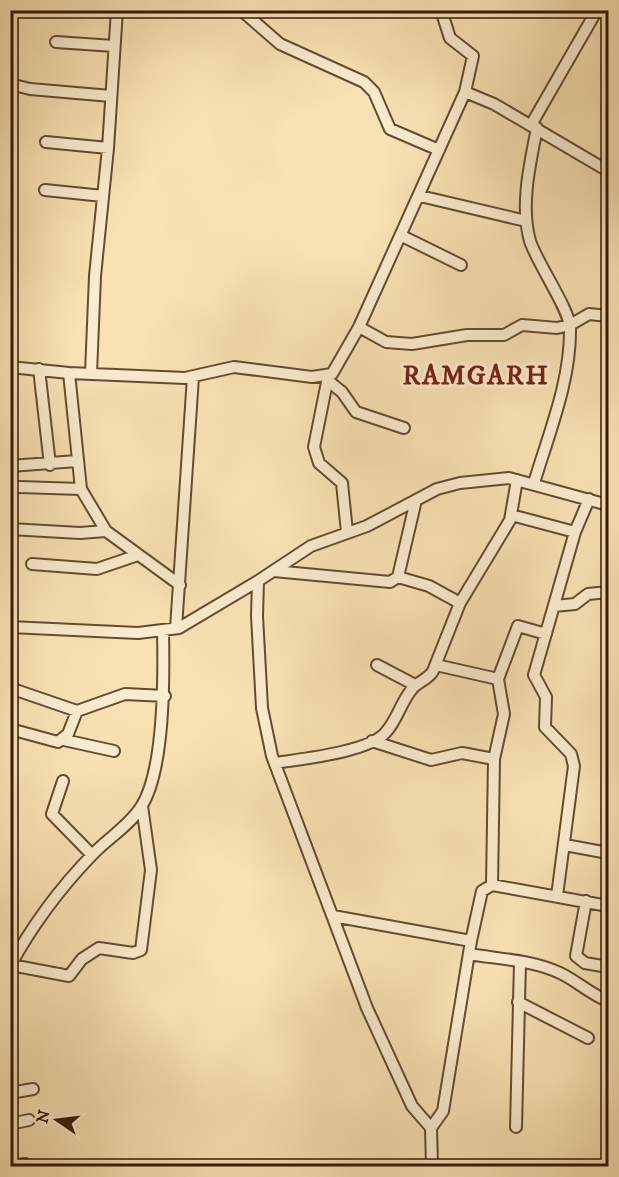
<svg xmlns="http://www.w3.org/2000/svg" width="619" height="1177" font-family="'IM FELL DW Pica',serif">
  <rect width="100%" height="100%" fill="#f8e2b3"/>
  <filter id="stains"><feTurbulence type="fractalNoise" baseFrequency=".00333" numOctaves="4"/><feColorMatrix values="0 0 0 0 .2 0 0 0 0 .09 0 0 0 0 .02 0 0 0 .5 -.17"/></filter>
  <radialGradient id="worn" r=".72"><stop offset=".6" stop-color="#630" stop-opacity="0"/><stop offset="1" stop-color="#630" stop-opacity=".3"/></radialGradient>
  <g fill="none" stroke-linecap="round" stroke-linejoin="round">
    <g stroke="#644b34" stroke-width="14">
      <path id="minor" d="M241,10L280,44L364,82L374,92L390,129L439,150
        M56,42L114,46
        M10,84L30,89L111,96
        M465,92L494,104L608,171
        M531,125L597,10
        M46,142L108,148
        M45,190L103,196
        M420,196L526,221
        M402,236L461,265
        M359,327L386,342L412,344L467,335H504L522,325L557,328L570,325L589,314L608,316
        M10,367L69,373L185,378L234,367L312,377L332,374L359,327L465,92L473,56L450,38L441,10
        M39,369L50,465
        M69,373L81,489L106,531L180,585
        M91,373L95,276L108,148L117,10
        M328,377L314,447L319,463L342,483L347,532
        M327,380L342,392L356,412L404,428
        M10,466L77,461
        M534,483C549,433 571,380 570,328C570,310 537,263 530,241C520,206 530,163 537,128
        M19,487L81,489
        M511,515L575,532
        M10,529L80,533L106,531
        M32,564L97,569L138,555
        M274,571L390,582L398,577L416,500
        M398,577L429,586L460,603
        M258,581L257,616L262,708L272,756L367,1008L412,1106L431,1128L432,1166
        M554,606L575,604L588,594L608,592
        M10,627L138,633L179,628L258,581L311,546L367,526L437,489L460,483L509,478L608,505
        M176,628L193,377
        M377,665L415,685
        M436,665L498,679
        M10,688L77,711L125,694L165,696
        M10,729L58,742L68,734L77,711
        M64,740L114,751
        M372,741L431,760L462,753L494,759
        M276,763C301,759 370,752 386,732C397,720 401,702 412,689C418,681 428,680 433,671L460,603L510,520L517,480
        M63,781L52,814L92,855
        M565,845L608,853
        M492,885L494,759L504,714L498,679L518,626L546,634
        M557,896L574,766L571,754L545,727L546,697L534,675L575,532L589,499
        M586,901L576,956L585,963L608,967
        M333,916L471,941
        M469,954C499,959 532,960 560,973C577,981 590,994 608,1001
        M11,965L69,976L82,959L99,948L133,953L141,950L151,870L142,806
        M10,966C32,926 60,888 92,855C107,839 129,826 141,807C165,770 164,675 163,630
        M518,1002L588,1038
        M10,1093L33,1089
        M10,1124L29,1120
        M516,1127L520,962
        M431,1128L443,1111L471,941L482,891L492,885L608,906
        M12,1166L25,1164"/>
    </g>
    <use href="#minor" stroke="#faecce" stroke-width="10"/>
  </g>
  <g text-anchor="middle" stroke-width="6" stroke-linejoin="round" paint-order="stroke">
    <g font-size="27" font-weight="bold" letter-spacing="1.5" fill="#7a1f14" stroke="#faecce">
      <text x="476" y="384">RAMGARH</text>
    </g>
  </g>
  <rect width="619" height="1177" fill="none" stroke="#f8e2b3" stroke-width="36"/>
  <rect x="12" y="12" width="595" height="1153" fill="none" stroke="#331909" stroke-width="3"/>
  <rect x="18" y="18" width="583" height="1141" fill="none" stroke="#331909" stroke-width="1.5"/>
  <g transform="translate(57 1120) rotate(284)" stroke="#faecce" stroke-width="4.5" paint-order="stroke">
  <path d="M0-4.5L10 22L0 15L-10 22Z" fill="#331909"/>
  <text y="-9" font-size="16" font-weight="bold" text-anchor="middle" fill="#331909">N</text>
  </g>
  <rect width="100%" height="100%" filter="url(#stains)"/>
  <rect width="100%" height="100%" fill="url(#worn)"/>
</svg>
